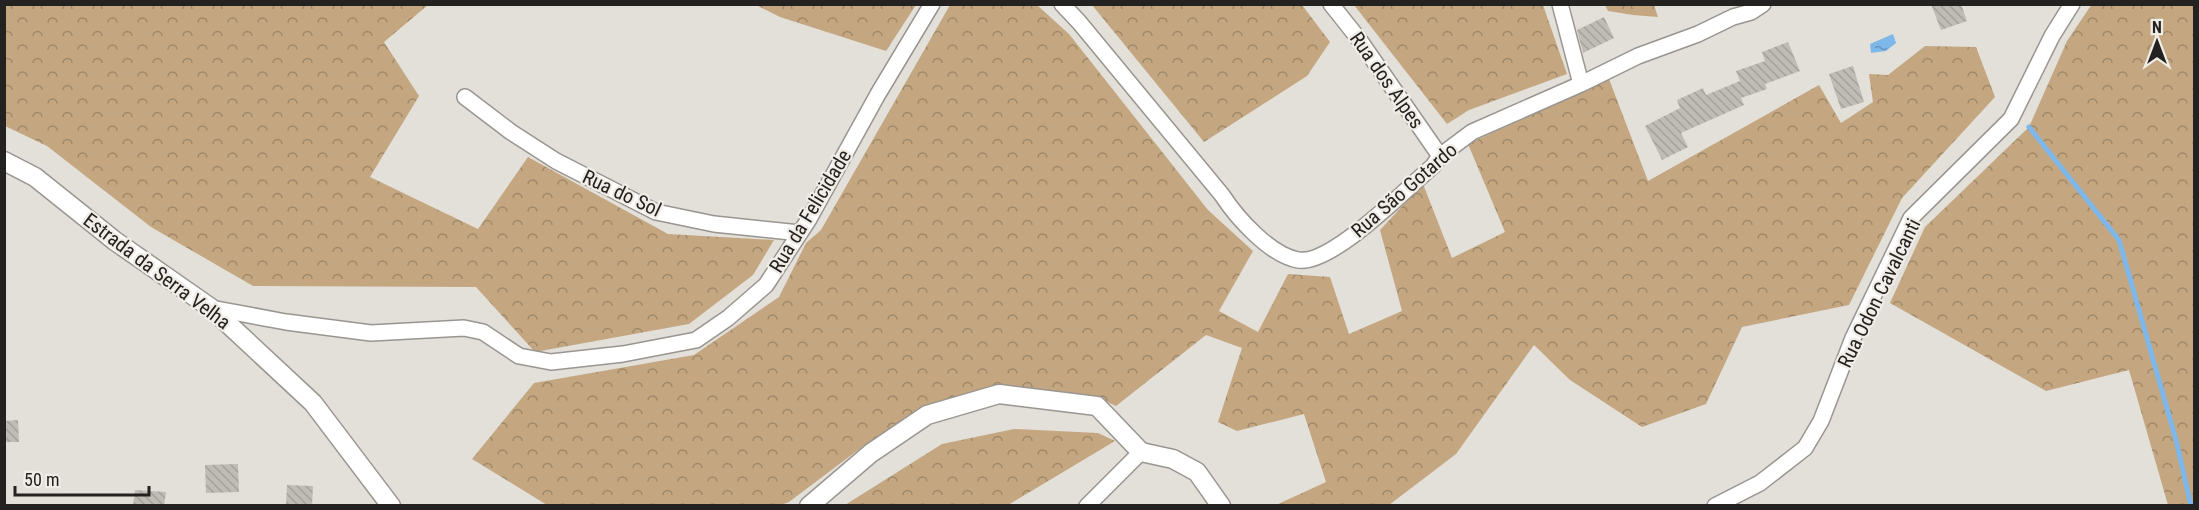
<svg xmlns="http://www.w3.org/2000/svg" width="2199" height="510" font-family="'Roboto Condensed',sans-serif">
  <defs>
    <pattern id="forest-crowns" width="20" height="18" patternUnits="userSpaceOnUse" patternTransform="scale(1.5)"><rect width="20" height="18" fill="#c4a781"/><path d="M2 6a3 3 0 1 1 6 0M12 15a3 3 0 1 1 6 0" fill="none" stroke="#9f8869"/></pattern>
    <pattern id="water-ripples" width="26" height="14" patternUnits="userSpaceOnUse" patternTransform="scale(1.5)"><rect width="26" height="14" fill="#7eb7e9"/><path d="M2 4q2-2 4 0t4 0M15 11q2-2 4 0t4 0" fill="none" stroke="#6794bc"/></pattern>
    <pattern id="building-back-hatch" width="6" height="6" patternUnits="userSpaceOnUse" patternTransform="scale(1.5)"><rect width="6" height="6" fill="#bfbbb5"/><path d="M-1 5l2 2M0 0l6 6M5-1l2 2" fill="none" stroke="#a4a09b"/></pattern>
  </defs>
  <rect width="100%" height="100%" fill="#e3dfd9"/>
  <path fill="url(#forest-crowns)" d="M2092,4L2194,5V505H2168L2129,370L2046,391L1890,303L1925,227L2029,127L2067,41Z
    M4,5H428L384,42L419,96L370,177L478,229L528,157L668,234L774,240L753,275L689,324L535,352L476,287L253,286L151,227L47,146L5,126Z
    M756,5L916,4V5L886,51L780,17Z
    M950,5H1037L1069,34L1208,210L1253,251L1219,311L1258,332L1288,274L1330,277L1349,334L1402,311L1380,230L1423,184L1452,258L1505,232L1468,144L1609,79L1648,181L1819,85L1841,123L1873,102L1869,74L1888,75L1925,46L1976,47L1995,97L1902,198L1849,305L1742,327L1706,404L1642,427L1570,380L1534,345L1456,454L1389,505H1276L1326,482L1304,414L1237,431L1218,422L1242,348L1206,335L1116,406L1101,399L999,386L922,407L862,447L789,502L781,505H547L472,459L534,383L694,355L779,297L806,243L821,230Z
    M1092,5H1302L1330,42L1307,76L1204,142Z
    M1354,5H1543L1567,74L1469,110L1447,124Z
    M1605,5H1654L1658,17L1633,15L1608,11Z
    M1014,429L1098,433L1115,441L1008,505H845L942,444Z"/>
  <path fill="url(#water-ripples)" d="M1893,34L1896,43L1886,51L1871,53L1870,44Z"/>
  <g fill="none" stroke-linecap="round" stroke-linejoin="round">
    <path stroke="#7eb7e9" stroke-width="5" d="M2029,127L2119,240L2176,440L2191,506"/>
  </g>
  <path fill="url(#building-back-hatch)" d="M1931,4H1961L1967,21L1941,30Z
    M1604,17L1614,38L1583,53L1577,30Z
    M1788,42L1800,71L1765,84L1767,89L1741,98L1744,105L1681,133L1688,147L1662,160L1645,126L1680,108L1677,100L1703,88L1706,95L1740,81L1736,71L1765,61L1762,52Z
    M1853,66L1864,102L1841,109L1829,74Z
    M18,420L19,442H4V421Z
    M238,464L239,492L206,493L205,465Z
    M287,485L313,486L312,506H286Z
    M135,490L166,492L164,506H133Z"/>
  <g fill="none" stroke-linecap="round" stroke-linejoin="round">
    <g stroke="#999590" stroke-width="18">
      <path id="minor" d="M1062,4L1079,22L1222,195C1237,218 1270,255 1298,260C1331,266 1407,188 1433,166L1440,156L1472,132L1581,84L1638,56L1698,34L1733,17L1751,12L1763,4
        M1331,4L1358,38L1440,156
        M1560,4L1581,84
        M465,97L511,132L556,161L656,212L714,224L800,233
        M211,308L286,322L371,333L464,328L483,332L519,356L551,362L623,354L696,340L728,318L766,285L809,219L878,94L932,4
        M1087,506L1141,452
        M1715,506L1760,483L1805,448L1821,421L1853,338L1911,218L2011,119L2052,36L2072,4"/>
    </g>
    <g stroke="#999590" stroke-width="21">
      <path id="tertiary" d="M4,161L35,177L115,241L211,308L313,403L391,506
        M809,506L871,453L927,415L999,394L1097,406L1141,452L1173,459L1197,472L1221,506"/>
    </g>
    <use href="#minor" stroke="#fff" stroke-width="15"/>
    <use href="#tertiary" stroke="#fff" stroke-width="18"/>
  </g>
  <g text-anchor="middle" stroke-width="4.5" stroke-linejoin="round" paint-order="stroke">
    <g font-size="20" fill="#242221" stroke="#f0ece6">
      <text transform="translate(1387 80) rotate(55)" y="7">Rua dos Alpes</text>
      <text transform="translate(1404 190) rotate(-41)" y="7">Rua São Gotardo</text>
      <text transform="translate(622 193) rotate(25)" y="7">Rua do Sol</text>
      <text transform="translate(810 211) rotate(-59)" y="7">Rua da Felicidade</text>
      <text transform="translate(157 271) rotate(37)" y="7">Estrada da Serra Velha</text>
      <text transform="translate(1879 293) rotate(-64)" y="7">Rua Odon Cavalcanti</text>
    </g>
  </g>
  <rect width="2199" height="510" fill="none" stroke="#242221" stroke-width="12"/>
  <g transform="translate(2157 42)" stroke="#f0ece6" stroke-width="4.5" paint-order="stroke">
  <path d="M0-4.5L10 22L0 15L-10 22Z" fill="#242221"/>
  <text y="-9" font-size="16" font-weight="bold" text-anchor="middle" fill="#242221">N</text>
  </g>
  <path d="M15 486v9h134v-9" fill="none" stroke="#242221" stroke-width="3"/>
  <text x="24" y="486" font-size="18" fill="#242221" stroke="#f0ece6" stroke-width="4.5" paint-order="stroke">50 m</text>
</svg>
